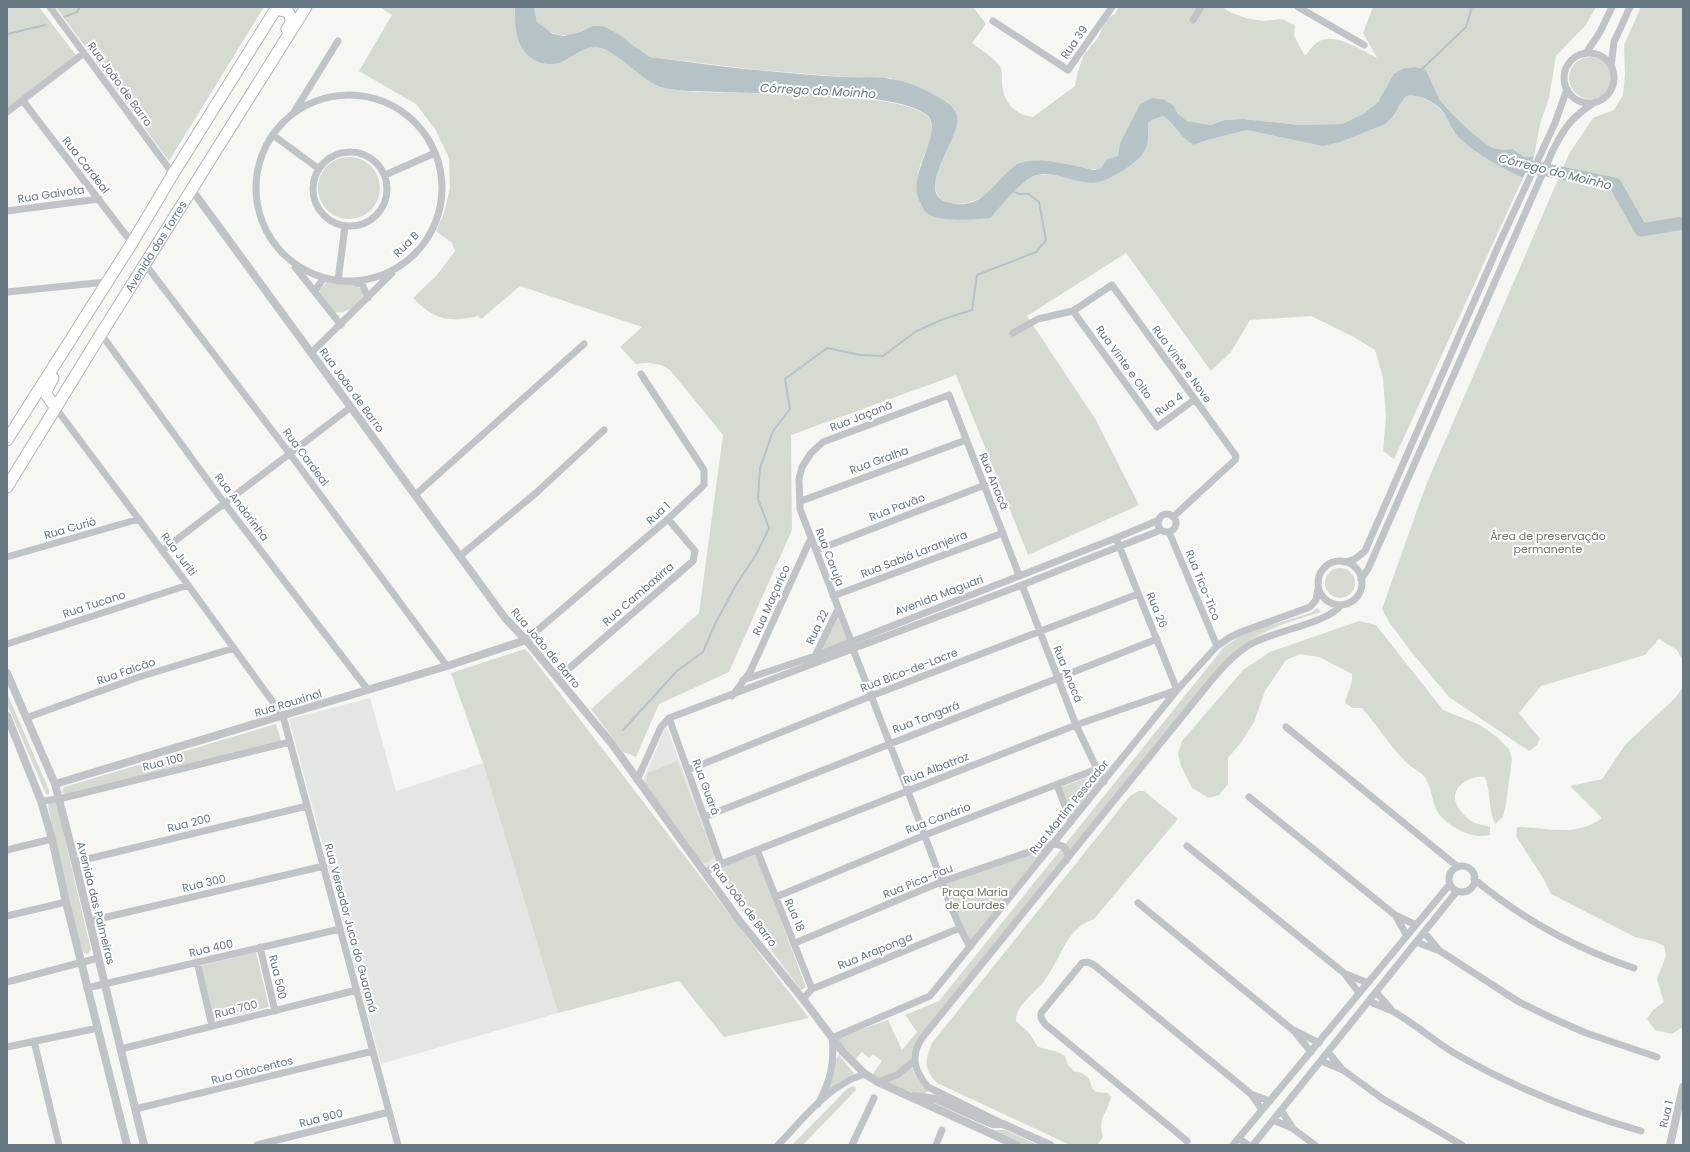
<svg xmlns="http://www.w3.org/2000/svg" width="1690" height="1152" font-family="Poppins,sans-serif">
  <rect width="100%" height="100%" fill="#f6f6f3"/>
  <path fill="#e4e6e4" d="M370,698L396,791L483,763L558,1013L381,1064L289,719Z
    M666,726L718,862L705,867L642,783Z"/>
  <path fill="#d6dbd2" d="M7,7H39L76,55L7,108Z
    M56,7H264L169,161Z
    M380,7H515L516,20L560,62C568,58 586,46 596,46C611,46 639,76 654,84C664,89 675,90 686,91C730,95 903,89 928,117C939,128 924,154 920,166C917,177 917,187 918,199L991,218C998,209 1023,180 1032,177C1047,170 1077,180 1093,183L1146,149L1148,123L1152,120L1163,116C1175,124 1181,138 1193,145L1208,140L1247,130L1322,146L1394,115L1399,106L1406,96C1419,93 1433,102 1442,111C1449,118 1451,132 1460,139C1478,155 1501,168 1523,178L1394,459L1383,451L1386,417L1383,378L1375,350L1352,336L1311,316L1250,320L1231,352L1211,371L1126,253L1027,316L1096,420L1139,505L1028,555L956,375L791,435L792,530L729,672L659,704L636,757L623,752L591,709L699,613L723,435L670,370C659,363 649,362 636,364L620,347L642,327L520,286L481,319L478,316C448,323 435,320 413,298L437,275L455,251L452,243L436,231L444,213L450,188L449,158L435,129L416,104L359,71L392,15Z
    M534,7H973L986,24L972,43C980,49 997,60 1001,68C1002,72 1002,79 1002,84C1004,103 1014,114 1033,117L1075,86L1078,71L1084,54L1098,38L1106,19L1115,14L1119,7H1222L1232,13L1246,18L1262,21L1282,19L1295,25L1294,36L1305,56C1309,51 1313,45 1318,42C1333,31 1363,51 1377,58L1363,33L1373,7H1596L1585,26L1556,56L1549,98L1540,124L1534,157H1524L1513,149C1506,150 1498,150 1491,147C1480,141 1445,109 1439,98C1434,89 1431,79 1426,70L1416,67L1405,68L1378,102L1363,114L1342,124L1300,125L1243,119L1225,120L1210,125L1187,121L1178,114L1172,105L1163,99L1151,98L1140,104L1120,143L1118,156L1107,159L1100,169L1007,173C1000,180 993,190 985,195C971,205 937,212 935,186C934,167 948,147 955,131L891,78L846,77L758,70L650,57L592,26C571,37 556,41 537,22Z
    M1641,7H1683V661L1677,650L1659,639L1645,655L1541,686L1519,713L1540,739L1537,745L1529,751L1449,697L1413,654L1389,622L1382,609L1426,485L1569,154L1593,118L1614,110L1623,95L1625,74L1624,45Z
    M1569 78a21 21 0 1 1 42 0a21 21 0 1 1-42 0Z
    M318 188a31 31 0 1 1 62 0a31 31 0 1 1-62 0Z
    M327,282C338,282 365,281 362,297C357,305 346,315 335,312L320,293V290Z
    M1325 583a15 15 0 1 1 30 0a15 15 0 1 1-30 0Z
    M1317,608L1321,612C1291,621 1261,630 1236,650L920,1035C906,1057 909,1074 928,1091L924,1094L908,1092L872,1075L882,1061L873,1054L869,1058L862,1052L855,1060L837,1038L888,1020L902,1050L917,1032L905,1015L939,1001L1224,647L1247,632L1311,613Z
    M837,616L847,640L819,652Z
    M1359,621L1376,625L1443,710L1480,725L1497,737L1509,749L1512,759L1506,804L1503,817L1495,824C1488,808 1491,792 1485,777C1473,775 1455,783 1455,798C1455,806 1465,817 1471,821C1476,824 1484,825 1490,827V835C1472,840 1446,826 1437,811C1431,800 1432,784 1422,774C1417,770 1411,767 1407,763C1390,747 1378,726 1362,708H1353L1345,703C1347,693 1353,685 1352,674L1319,657L1300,654L1286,660L1265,691L1254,722L1242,741L1228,758V784L1219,795L1209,798L1192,788L1181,766L1178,754L1182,741L1244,669L1270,652Z
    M525,649L529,653L809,1018L724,1037L679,981L558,1013L483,763L451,673Z
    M1683,687V1027L1672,1034L1655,1030L1647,1019L1653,1010L1664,1002L1657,979L1666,956L1664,946L1656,942L1635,937L1551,894L1543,878L1516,836L1517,827C1549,827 1574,838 1602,818L1570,786L1602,779L1625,745L1676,697Z
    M7,693L49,790V795L46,794L7,704Z
    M276,724L281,741L65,794L62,792L64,787Z
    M677,761L714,856L709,862L703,863L645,784L648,773Z
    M1096,774L1099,781L1073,816L1061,787Z
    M1138,791H1144L1178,819L1094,919C1086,922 1081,925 1075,931C1062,945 1056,966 1044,981C1036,992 1015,1006 1016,1021L1029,1033L1038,1047L1058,1052L1065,1056L1068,1065L1074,1071L1082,1073L1089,1078L1092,1088L1096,1092L1108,1093L1111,1097C1107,1115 1097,1117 1103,1137L1097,1145H1070L937,1083C923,1068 925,1061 932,1043L1130,796Z
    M56,801L91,950L88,954L84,953L76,936L48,806L49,803Z
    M1050,846L970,946L942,883Z
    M753,854L757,857L806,987L801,990L712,871Z
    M256,952L269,1007L213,1021L200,966Z
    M839,1055L854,1073L852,1076L839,1082L826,1095L835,1059Z
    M852,1086L855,1087L856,1090L803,1145H792L848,1088Z
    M929,1103L987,1128L995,1130H1005L1038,1145H1021Z"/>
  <path fill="#b5c3c6" d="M515,7H534L537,22L553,34L564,36L580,32L592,26H603L618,34L635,47L650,57C689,62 728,68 767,71C793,73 819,76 846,77C860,78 876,76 891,79C906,81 923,88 936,96C945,101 954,105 957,116C963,136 910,195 950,203C981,210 991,186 1010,170C1013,167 1016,164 1020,163C1041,156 1072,166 1094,170L1100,169L1107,159L1118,156L1120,143L1140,104L1151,98L1163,99L1173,105L1178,114L1187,121L1210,125L1225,120L1243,119L1300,125L1342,124L1363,114L1378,102L1394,74L1405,68L1416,67L1426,70C1431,79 1434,89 1439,98C1445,109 1480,141 1491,147C1498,150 1506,150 1513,149L1524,157H1534L1523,178C1501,168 1478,155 1460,139C1453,133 1449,121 1444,113C1437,103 1419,93 1406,96L1399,106L1394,115L1385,124L1340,142L1322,146L1247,130L1208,140L1193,145C1180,137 1175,124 1163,116L1152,120L1148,123C1148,131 1149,144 1145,150C1139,163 1106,183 1092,183C1073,183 1050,168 1032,177C1022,181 998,209 991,218C975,219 940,223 927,213C924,211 922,206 920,202C905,178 944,132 928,116C910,99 847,96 822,95C789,94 755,93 722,92C703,91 683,92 664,88C642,83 616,48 596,47C584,46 571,58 561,62C543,69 523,57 518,39C515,29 515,17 515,7Z"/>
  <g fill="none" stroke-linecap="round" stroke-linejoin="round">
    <path stroke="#b5c3c6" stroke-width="2" d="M64,17L77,12L80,7
      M7,34L45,25
      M1421,70L1466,27L1472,7
      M623,730L677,671L703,652L715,624L736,585L757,553L769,528L758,499L760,468L773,431L790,409L785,379L827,348L860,355L883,356L915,332L943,319L972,310L977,275L1036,252L1046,240L1039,202L1029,194H1019L1013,191"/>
    <path stroke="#b5c3c6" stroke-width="13" d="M1513,163L1615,184L1641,230L1683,223"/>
    <g stroke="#b1b7ba" stroke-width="13">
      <g id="primary">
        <path d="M276,9L288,12C292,19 292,22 287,29"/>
        <path d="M53,378L48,387L46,394L55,407"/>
        <path d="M7,440L132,243L173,174L277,7"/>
        <path id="s1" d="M7,487L101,334L306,7"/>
      </g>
    </g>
    <path stroke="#c0c4c7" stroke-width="7" d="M50,7L173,174
      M1298,7L1364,45
      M1193,20L1201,7
      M993,21L1068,70L1112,7
      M1586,53L1600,32L1612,7
      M1564 78a25 25 0 1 1 50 0a25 25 0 1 1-50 0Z
      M1611,66L1614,42L1630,7
      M256 188a93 93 0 1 1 186 0a93 93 0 1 1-186 0Z
      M23,101L132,243
      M7,112L84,53
      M294,112L338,41
      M273,135L319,169
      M313 189a37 37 0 1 1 74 0a37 37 0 1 1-74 0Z
      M385,175L435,153
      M7,211L99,199
      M145,264L290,454L447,666
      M295,267L341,325
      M338,281L345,226
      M354,282L362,284L368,298
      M315,291L323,279H327
      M7,292L106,282
      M1073,311L1157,427L1194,400
      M1013,333L1038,319L1073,311L1112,285L1236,456L1235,460L1173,517
      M101,334L225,504L368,690
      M311,353L392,273
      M55,407L188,585L283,716L398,1145
      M415,495L584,344
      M801,501L966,440
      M1158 523a9 9 0 1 1 18 0a9 9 0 1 1-18 0Z
      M1169,532L1217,646
      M163,550L351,407
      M817,550L985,485
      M460,556L536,493L604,430
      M7,557L139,519
      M1318 583a22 22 0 1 1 44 0a22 22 0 1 1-44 0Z
      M1345,562L1355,559L1365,551L1500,242L1555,123L1567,89
      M1361,579L1368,569L1553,150C1566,125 1571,118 1595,102
      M1022,585L1076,725L1097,769
      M833,596L1003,533
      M526,640L668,519L704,485V470L641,374
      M851,641L800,509L799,479L802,467L811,453L823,442L949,395L1019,575
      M7,644L188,585
      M853,649C877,711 901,772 924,834C939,872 950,911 970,947
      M815,656L838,609
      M558,678L693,561L695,551L668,519
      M743,680L815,656L1116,538L1159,520
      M732,696L750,672L811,538
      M26,718L139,677L234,648
      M669,718L721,864
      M1286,727L1458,867
      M688,770L871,696L1138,594
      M637,780L661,727L669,718L1022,585L1161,530
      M1057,785L1071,822
      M1249,797L1395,915L1416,925
      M41,801L59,799L290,742
      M704,817L1157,639
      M1187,846L1344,973L1359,993
      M7,850L52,839
      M757,850L812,989
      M75,862L307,806
      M1449 879a13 13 0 1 1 26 0a13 13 0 1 1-26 0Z
      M705,872L721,864L1076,725L1177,690L1116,538
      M1474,879C1522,919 1575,948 1634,968
      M776,897L925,835L1097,769L1104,782
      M1138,903L1294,1031L1311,1052
      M1395,915L1407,936
      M7,916L66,902
      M90,921L324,866
      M1424,932L1438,949
      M1416,942L1440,951L1519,1002L1552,1018L1586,1033L1657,1057
      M795,943L941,882L1052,844C1060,844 1067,846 1068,855L1066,861
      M260,947L275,1011
      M197,962L212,1026
      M1346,974L1368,983
      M7,982L98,958
      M87,988L340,929
      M1376,992L1391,1009
      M803,999L812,989L960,928
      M1369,1001C1377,1005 1386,1008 1394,1012C1415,1024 1433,1040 1454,1053C1515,1088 1574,1112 1641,1131
      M1296,1031L1319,1043
      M34,1041L59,1145
      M7,1047L98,1028
      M121,1049L357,990
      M1328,1052L1341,1068
      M1321,1061L1343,1070L1383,1099L1462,1145
      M878,1082L897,1075L915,1060
      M1251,1094L1270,1101
      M818,1104C830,1082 835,1063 832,1038L930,996L1177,690L1217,646L1229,638L1241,632L1310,607L1316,600L1318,589
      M135,1109L373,1051
      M1281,1110L1292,1127
      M1273,1120L1292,1128L1315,1145
      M1003,1124L928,1087C914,1071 910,1056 922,1038L1193,703C1209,684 1225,661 1246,647C1269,631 1328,624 1341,605
      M1239,1138L1248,1145
      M1187,1141L1045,1024L1041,1018V1013L1082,963L1088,962L1094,965L1251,1094L1262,1110
      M257,1145L389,1112
      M778,1145C803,1119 829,1084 865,1074
      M852,1145L874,1098
      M936,1145L942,1130
      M1233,1145L1450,884
      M1253,1145L1457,891"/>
    <path stroke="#c0c4c7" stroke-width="8" d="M192,190L505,618L526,640L612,744L741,923L803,999L843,1052L865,1074L878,1082L1016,1145
      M7,673L55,784L75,862L144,1145
      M7,716L41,801L52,839L66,902L127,1145
      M55,784L447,666L526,640
      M914,1096L936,1099L985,1121L993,1124H1003L1050,1145
      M1670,1145L1683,1087"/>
    <use href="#primary" stroke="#fff" stroke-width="11"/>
  </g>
  <g text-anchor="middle" stroke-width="4" stroke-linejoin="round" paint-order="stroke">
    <g font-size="11" fill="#667983" stroke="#fff">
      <text transform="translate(1074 42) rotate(-55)" y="4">Rua 39</text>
      <text transform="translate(120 84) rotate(54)" y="4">Rua João de Barro</text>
      <text transform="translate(86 165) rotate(52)" y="4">Rua Cardeal</text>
      <text transform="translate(51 194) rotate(-8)" y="4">Rua Gaivota</text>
      <text transform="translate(406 244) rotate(-45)" y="4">Rua B</text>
      <text dy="4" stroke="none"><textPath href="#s1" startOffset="283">Avenida das Torres</textPath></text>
      <text transform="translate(1124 362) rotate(54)" y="4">Rua Vinte e Oito</text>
      <text transform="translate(1182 364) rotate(54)" y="4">Rua Vinte e Nove</text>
      <text transform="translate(352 390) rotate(54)" y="4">Rua João de Barro</text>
      <text transform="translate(1169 404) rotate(-35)" y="4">Rua 4</text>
      <text transform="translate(861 416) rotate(-21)" y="4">Rua Jaçanã</text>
      <text transform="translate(306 457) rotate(53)" y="4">Rua Cardeal</text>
      <text transform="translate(879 460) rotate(-20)" y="4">Rua Gralha</text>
      <text transform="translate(994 481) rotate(68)" y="4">Rua Anacã</text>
      <text transform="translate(242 507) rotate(53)" y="4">Rua Andorinha</text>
      <text transform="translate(897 507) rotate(-21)" y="4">Rua Pavão</text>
      <text transform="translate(658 513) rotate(-42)" y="4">Rua 1</text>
      <text transform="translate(70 528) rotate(-16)" y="4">Rua Curió</text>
      <text transform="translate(179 554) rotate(53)" y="4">Rua Juriti</text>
      <text transform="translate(914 554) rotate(-21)" y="4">Rua Sabiá Laranjeira</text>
      <text transform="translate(830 557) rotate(69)" y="4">Rua Coruja</text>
      <text transform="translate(1203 585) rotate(68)" y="4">Rua Tico-Tico</text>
      <text transform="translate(638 594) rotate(-41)" y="4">Rua Cambaxirra</text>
      <text transform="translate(939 595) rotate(-21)" y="4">Avenida Maguari</text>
      <text transform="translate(771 600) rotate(-66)" y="4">Rua Maçarico</text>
      <text transform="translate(94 604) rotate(-18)" y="4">Rua Tucano</text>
      <text transform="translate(1157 610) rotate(68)" y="4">Rua 26</text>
      <text transform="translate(817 627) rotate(-64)" y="4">Rua 22</text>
      <text transform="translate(546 648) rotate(50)" y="4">Rua João de Barro</text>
      <text transform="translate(909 670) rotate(-21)" y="4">Rua Bico-de-Lacre</text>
      <text transform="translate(126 671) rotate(-19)" y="4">Rua Falcão</text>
      <text transform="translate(1068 674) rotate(68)" y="4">Rua Anacá</text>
      <text transform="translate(288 703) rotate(-17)" y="4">Rua Rouxinol</text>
      <text transform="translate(926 717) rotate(-21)" y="4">Rua Tangará</text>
      <text transform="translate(163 762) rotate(-14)" y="4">Rua 100</text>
      <text transform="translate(936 768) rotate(-21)" y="4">Rua Albatroz</text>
      <text transform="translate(706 787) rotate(70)" y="4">Rua Guará</text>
      <text transform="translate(1069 807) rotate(-51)" y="4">Rua Martim Pescador</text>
      <text transform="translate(938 818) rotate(-21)" y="4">Rua Canário</text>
      <text transform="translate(189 823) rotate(-14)" y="4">Rua 200</text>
      <text transform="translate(918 881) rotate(-22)" y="4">Rua Pica-Pau</text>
      <text transform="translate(204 883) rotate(-13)" y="4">Rua 300</text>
      <text transform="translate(96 903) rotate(76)" y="4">Avenida das Palmeiras</text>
      <text transform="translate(744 905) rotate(53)" y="4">Rua João de Barro</text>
      <text transform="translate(795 915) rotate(67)" y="4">Rua 18</text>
      <text transform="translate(351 928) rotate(75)" y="4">Rua Vereador Juca do Guaraná</text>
      <text transform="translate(211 948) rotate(-13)" y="4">Rua 400</text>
      <text transform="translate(875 951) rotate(-22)" y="4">Rua Araponga</text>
      <text transform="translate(278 977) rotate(77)" y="4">Rua 500</text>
      <text transform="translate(236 1009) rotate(-14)" y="4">Rua 700</text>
      <text transform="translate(252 1070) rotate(-14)" y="4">Rua Oitocentos</text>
      <text transform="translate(1666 1114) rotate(-77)" y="4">Rua 1</text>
      <text transform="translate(321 1118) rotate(-14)" y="4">Rua 900</text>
    </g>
    <g font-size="11" fill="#6c7b65" stroke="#fff">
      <text x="1548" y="540">Área de preservação<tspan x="1548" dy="13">permanente</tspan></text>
      <text x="975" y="896">Praça Maria<tspan x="975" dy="13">de Lourdes</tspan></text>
    </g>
    <g font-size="12" font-style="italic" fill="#627b7f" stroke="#fff">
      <text transform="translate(818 91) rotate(3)" y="4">Córrego do Moinho</text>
      <text transform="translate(1555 172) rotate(14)" y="4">Córrego do Moinho</text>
    </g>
  </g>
  <rect width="1690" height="1152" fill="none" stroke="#667983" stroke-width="16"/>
</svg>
